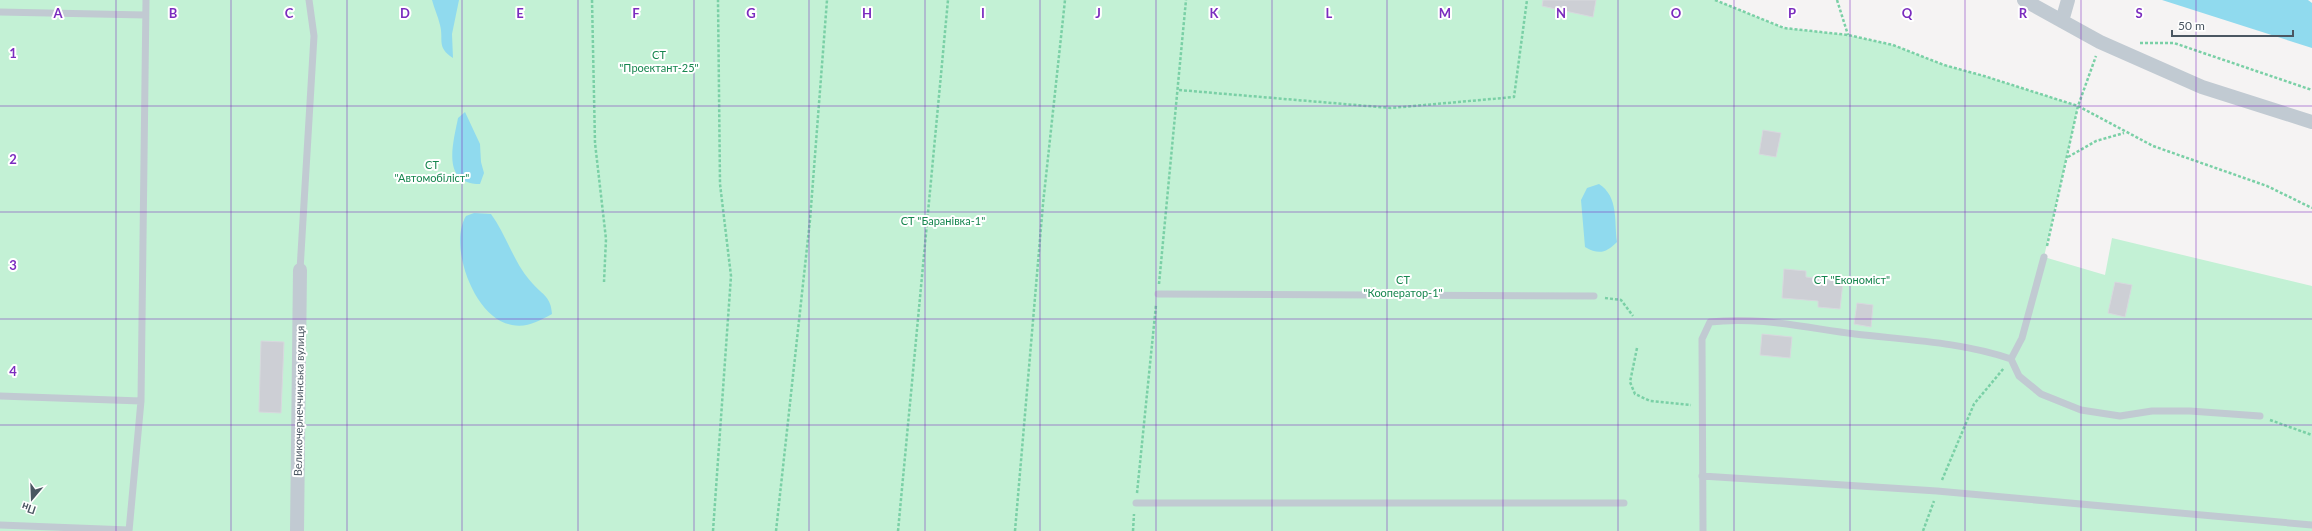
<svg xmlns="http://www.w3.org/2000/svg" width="2312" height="531" font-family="Lato,sans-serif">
  <rect width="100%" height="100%" fill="#f5f3f3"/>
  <path fill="#c3f1d5" d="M0,0H1715L1784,28L1848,35L1893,45L1944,65L1984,76L2078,106L2044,257L2105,275L2112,238L2312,286V531H0Z"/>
  <path fill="#90daee" d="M432,0H459L452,34L453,58C436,47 444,40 440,25C438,16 434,8 432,0Z
    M2162,0H2308L2312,3V48Z
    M465,112L480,144L481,162L484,173L480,184C441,184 453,144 458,118Z
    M1599,184C1619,197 1614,221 1617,242C1606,253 1599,255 1585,247L1581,200L1587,188Z
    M474,213L491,214C507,236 514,264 533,284C543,295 551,297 552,314C539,321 527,328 512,325C474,319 448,245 466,216Z"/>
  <path fill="#cdcfd5" stroke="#d7d9de" d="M1543,0H1596L1593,17L1542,6Z
    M1763,130L1781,133L1776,157L1759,154Z
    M1784,269L1806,271V277L1843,282L1840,309L1818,307V301L1782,298Z
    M2115,282L2132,285L2125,317L2108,313Z
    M1857,303L1873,305L1871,327L1854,324Z
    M1762,334L1792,337L1790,358L1760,355Z
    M261,341L284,342L281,413L259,412Z"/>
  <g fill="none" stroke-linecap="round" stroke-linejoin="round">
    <path stroke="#7ad0a6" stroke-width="2.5" stroke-dasharray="3 2" stroke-linecap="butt" d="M592,0L595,143L606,239L604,282
      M1715,0L1784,28L1848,35L1893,45L1944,65L1984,76L2078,106L2153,146L2267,186L2312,208
      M1837,0L1848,35
      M2140,43H2174L2312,90
      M1179,90L1391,108L1514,97L1527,0
      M2068,157L2096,141L2124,133
      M2047,246L2078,106L2096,56
      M1159,284L1186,0
      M1605,298L1621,300L1633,316
      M1637,348L1630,382L1635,394L1650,401L1691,405
      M2270,420L2312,435
      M1942,480L1974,404L2004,368
      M1137,493L1156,305
      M713,531L731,276L720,184L718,0
      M776,531L810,220L827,0
      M898,531L948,0
      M1015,531L1043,204L1065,0
      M1133,531L1134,514
      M1923,531L1934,501"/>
    <path stroke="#c1cad2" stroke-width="7" d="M0,12L145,15
      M300,270L314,36L309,0
      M1158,294L1594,296
      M2011,359L2019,376L2041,394L2081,410L2120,416L2152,411H2190L2260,416
      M0,396L141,401
      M1702,476L1937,491L2312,525
      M1136,503H1624
      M0,525L129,530
      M129,531L141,401L146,0
      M1703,531L1702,339L1710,322C1757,316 1807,328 1855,334C1906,340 1962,342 2011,359L2022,338L2044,257"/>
    <path stroke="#c1cad2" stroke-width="14" d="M2024,0L2100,42L2202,87L2312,122
      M2062,21L2068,0
      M297,531L300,270"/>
  </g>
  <path fill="none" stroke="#7b2cbf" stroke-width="1" stroke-opacity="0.55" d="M116,0V531M231,0V531M347,0V531M462,0V531M578,0V531M694,0V531M809,0V531M925,0V531M1040,0V531M1156,0V531M1272,0V531M1387,0V531M1503,0V531M1618,0V531M1734,0V531M1850,0V531M1965,0V531M2081,0V531M2196,0V531M0,106H2312M0,212H2312M0,319H2312M0,425H2312"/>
  <g text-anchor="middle" stroke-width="4" stroke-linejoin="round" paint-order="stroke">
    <g font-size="11" fill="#17864f" stroke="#fff">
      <text x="659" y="59">СТ<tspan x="659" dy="13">"Проектант-25"</tspan></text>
      <text x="432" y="169">СТ<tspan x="432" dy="13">"Автомобіліст"</tspan></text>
      <text x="943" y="225">СТ "Баранівка-1"</text>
      <text x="1403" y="284">СТ<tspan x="1403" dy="13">"Кооператор-1"</tspan></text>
      <text x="1852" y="284">СТ "Економіст"</text>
    </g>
    <g font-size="11" fill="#4a5661" stroke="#fff">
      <text transform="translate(299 401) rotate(-89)" y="4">Великочернеччинська вулиця</text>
    </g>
  </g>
  <g font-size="13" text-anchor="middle" font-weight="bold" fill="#7b2cbf" stroke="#fff" stroke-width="4" stroke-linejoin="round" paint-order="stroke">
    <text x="58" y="18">A</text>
    <text x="173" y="18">B</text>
    <text x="289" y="18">C</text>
    <text x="405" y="18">D</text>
    <text x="520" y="18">E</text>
    <text x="636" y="18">F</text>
    <text x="751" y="18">G</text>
    <text x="867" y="18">H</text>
    <text x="983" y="18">I</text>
    <text x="1098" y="18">J</text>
    <text x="1214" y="18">K</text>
    <text x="1329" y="18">L</text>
    <text x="1445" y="18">M</text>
    <text x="1561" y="18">N</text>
    <text x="1676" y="18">O</text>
    <text x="1792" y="18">P</text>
    <text x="1907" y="18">Q</text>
    <text x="2023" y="18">R</text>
    <text x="2139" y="18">S</text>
    <text x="13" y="58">1</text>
    <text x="13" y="164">2</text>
    <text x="13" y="270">3</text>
    <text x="13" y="376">4</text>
  </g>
  <g transform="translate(32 499) rotate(199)" stroke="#ffffff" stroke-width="3" paint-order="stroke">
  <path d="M0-3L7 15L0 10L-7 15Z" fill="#4a5661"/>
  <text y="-6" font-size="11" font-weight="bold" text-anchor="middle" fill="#4a5661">Пн</text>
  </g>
  <path d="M2172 30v6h121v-6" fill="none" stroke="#4a5661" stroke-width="2"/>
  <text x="2178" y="30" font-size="12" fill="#4a5661" stroke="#ffffff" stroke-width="3" paint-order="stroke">50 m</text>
</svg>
